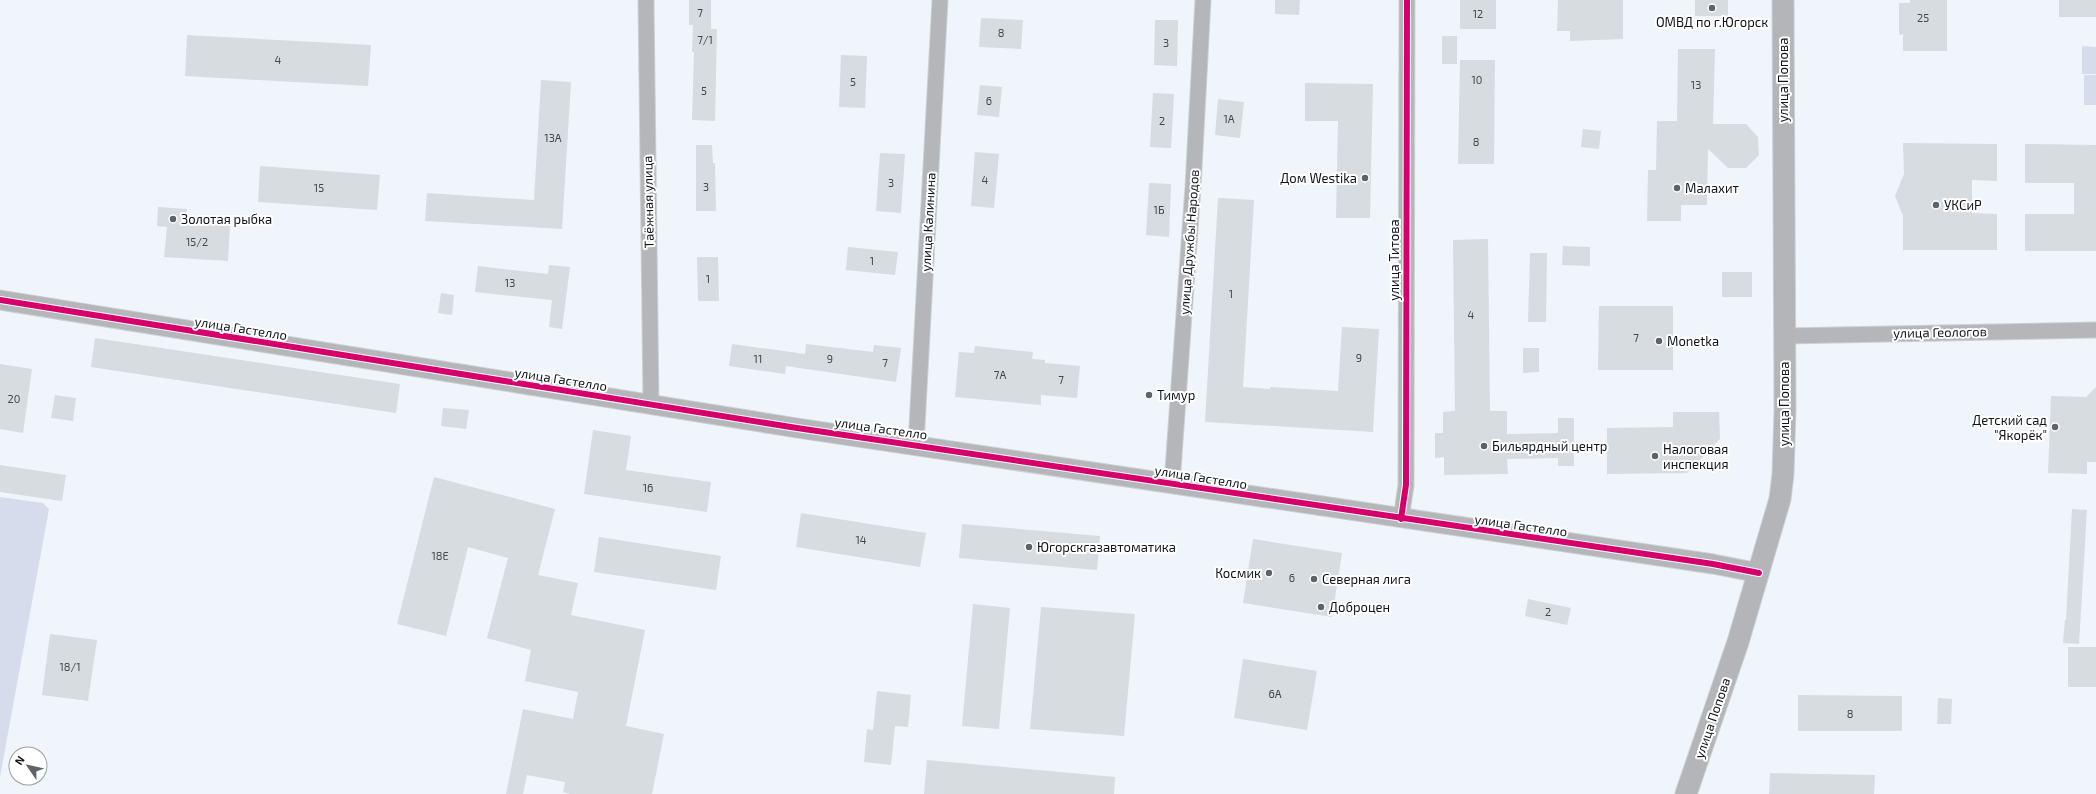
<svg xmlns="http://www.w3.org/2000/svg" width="2096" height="794" font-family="'Exo 2',sans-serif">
  <rect width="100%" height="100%" fill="#eff5fa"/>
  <path fill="#d7dced" d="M2082,46L2096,47V74H2082Z
    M2084,75H2096V105H2084Z
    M0,497L43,503L49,509L0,777Z"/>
  <path fill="#d6dce0" d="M689,0H711V29H717L715,121L692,120L694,52H692L693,25H689Z
    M1275,0H1300L1299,15L1275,14Z
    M1460,0H1496V29H1460Z
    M1558,0H1623V39L1570,41V31H1557Z
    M1695,0H1728V16H1695Z
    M1910,0H1947V51H1903V34L1899,35V3H1910Z
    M2059,0H2096V17H2059Z
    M981,18L1023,20L1021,49L979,47Z
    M1155,20H1178L1177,66L1154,65Z
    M187,35L371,45L368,86L185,76Z
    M1442,36H1457V64H1442Z
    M1678,49H1715L1713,124H1746L1758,137L1759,155L1746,168H1728L1708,149L1707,205H1681V221H1647L1648,170H1656L1657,121H1677Z
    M841,55L867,56L865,108L839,107Z
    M1460,60H1495L1494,164H1458Z
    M541,80L571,82L562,229L425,221L427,193L534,200Z
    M1305,83L1373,84L1370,218H1336L1338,121H1305Z
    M980,85L1002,87L999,117L977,115Z
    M1153,93L1174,94L1171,148L1150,147Z
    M1218,99L1244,102L1240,138L1215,135Z
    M1583,129L1601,131L1599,149L1581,147Z
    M1903,143L1997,144V181L1972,180V213L1997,214V250H1903V216L1895,196L1904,174Z
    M2025,144L2096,145V251H2025V214H2074V183H2025Z
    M696,145H712L713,163H715L716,211H696Z
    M975,152L999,154L994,208L971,206Z
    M880,153L905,154L901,213L876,211Z
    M260,166L380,175L377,210L258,202Z
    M1149,183L1171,184L1169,237L1146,235Z
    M1218,198L1254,200L1243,387L1270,389V387L1338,391L1342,327L1379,329L1373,432L1205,422Z
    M158,207L187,209L186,222L230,225L228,261L164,257L167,227L157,226Z
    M1488,239L1490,411H1507V434L1558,433V418H1574V466H1558V458L1507,459L1508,474L1444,475V457L1435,458V433H1443V412L1455,411L1453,240Z
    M1563,246L1590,247V266L1562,265Z
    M848,247L898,252L895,275L846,270Z
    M1530,253H1547L1546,322H1528Z
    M697,257H718L719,301H698Z
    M549,265L570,267L562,329L549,327L552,300L475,292L478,266L548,274Z
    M1722,272H1752V297H1722Z
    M441,293L454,295L452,315L438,313Z
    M1599,306H1673V370H1598Z
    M95,338L400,384L396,413L91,367Z
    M732,344L805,354L806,344L873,352L874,345L901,348L896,382L786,366L785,374L729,366Z
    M975,346L1033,352L1032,359L1045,360V363L1080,366L1077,398L1041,395V405L955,397L959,352L974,353Z
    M1523,348H1539V372L1523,373Z
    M0,364L32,369L23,433L0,429Z
    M2096,387V462H2087V474L2048,473L2051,396L2086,397Z
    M55,395L76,398L73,421L51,418Z
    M443,408L469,410L466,429L441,426Z
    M1673,412H1719L1720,439L1687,473L1607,474V428L1673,427Z
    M593,430L631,436L626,470L711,482L707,512L584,494Z
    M0,465L66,475L62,501L0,492Z
    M434,477L555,509L538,575L578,583L571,615L645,630L626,726L664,734L652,794H570L563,792L565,782L527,775L523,794H506L523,709L573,719L578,692L525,681L531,650L487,638L508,558L468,547L446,636L397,624Z
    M2072,509L2087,510L2079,644L2063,643L2065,620H2066Z
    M801,513L926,533L920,567L796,547Z
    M962,524L1100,536L1097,570L959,558Z
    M599,537L721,556L716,590L594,572Z
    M1253,539L1342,553L1332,617L1243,603Z
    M1528,599L1571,608L1567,625L1525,616Z
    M973,604L1010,608L999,729L962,726Z
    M1041,607L1135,614L1124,736L1030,729Z
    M50,634L97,640L88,701L42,695Z
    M2068,647H2096V687H2068Z
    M1243,659L1317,671L1307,730L1234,718Z
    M877,691L911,695L908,727L895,726L891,765L864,762L867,729L873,730Z
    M1798,695L1902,696V731H1798Z
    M1938,698L1952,699L1951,724H1937Z
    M927,760L1115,777L1114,794H924Z
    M1770,773L1875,775L1874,794H1769Z"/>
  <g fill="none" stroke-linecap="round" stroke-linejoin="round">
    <g stroke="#ccd1d5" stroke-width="17">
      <path id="minor" d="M646,0L651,404
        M1784,336L2096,330
        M916,445L940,0
        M1172,484L1193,187L1203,0
        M1401,519L1406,485L1407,0"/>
    </g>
    <g stroke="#ccd1d5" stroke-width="21">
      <path id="tertiary" d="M0,300L797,428L1713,564L1759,573"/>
    </g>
    <g stroke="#ccd1d5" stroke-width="23">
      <path id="secondary" d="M1686,794L1738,642L1780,499L1783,474L1785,409L1783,0"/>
    </g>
    <use href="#minor" stroke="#b4b6b9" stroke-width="15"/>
    <use href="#tertiary" stroke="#b4b6b9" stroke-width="19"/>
    <use href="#secondary" stroke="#b3b5b9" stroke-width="21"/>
    <g stroke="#fff" stroke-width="8">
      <path id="cycleway" d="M0,300L797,428L1713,564L1759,573
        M1401,519L1406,485L1407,0"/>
    </g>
    <use href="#cycleway" stroke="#d6006c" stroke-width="6"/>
  </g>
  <g fill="#5d6368" stroke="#fff" stroke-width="1.5">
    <circle cx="1712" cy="8" r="4"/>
    <circle cx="1365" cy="178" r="4"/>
    <circle cx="1677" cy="188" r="4"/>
    <circle cx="1936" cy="205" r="4"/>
    <circle cx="173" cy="219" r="4"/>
    <circle cx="1659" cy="341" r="4"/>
    <circle cx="1149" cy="395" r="4"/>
    <circle cx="2055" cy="427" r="4"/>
    <circle cx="1484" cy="446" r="4"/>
    <circle cx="1655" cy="456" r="4"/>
    <circle cx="1029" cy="547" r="4"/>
    <circle cx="1269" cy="573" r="4"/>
    <circle cx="1314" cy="579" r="4"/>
    <circle cx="1321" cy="607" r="4"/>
  </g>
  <g text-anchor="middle" stroke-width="4" stroke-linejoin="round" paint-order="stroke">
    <g font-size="11" fill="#42484c">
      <text x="700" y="17">7</text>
      <text x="1478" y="18">12</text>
      <text x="1923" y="22">25</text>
      <text x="1001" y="37">8</text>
      <text x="705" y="44">7/1</text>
      <text x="1166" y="47">3</text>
      <text x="278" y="64">4</text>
      <text x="1477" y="84">10</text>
      <text x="853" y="86">5</text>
      <text x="1696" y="89">13</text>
      <text x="704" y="95">5</text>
      <text x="989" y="105">6</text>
      <text x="1229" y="123">1А</text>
      <text x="1162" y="125">2</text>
      <text x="553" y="142">13А</text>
      <text x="1476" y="146">8</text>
      <text x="985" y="184">4</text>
      <text x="891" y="187">3</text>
      <text x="706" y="191">3</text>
      <text x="319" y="192">15</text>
      <text x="1159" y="214">1Б</text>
      <text x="197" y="246">15/2</text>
      <text x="872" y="265">1</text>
      <text x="708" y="283">1</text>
      <text x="510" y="287">13</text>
      <text x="1231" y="298">1</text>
      <text x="1471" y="319">4</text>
      <text x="1636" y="342">7</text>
      <text x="1359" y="362">9</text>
      <text x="758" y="363">11</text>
      <text x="830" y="363">9</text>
      <text x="885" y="367">7</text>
      <text x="1000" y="379">7А</text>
      <text x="1061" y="384">7</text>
      <text x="14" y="403">20</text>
      <text x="648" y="492">16</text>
      <text x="861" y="544">14</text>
      <text x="440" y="560">18Е</text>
      <text x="1292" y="582">6</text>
      <text x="1548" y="616">2</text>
      <text x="70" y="671">18/1</text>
      <text x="1275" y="698">6А</text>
      <text x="1850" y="718">8</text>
    </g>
    <g font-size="13" fill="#0f151a" stroke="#fff" text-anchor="start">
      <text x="1712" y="27" text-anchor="middle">ОМВД по г.Югорск</text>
      <text x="1357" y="183" text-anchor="end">Дом Westika</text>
      <text x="1685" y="193">Малахит</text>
      <text x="1944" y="210">УКСиР</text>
      <text x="181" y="224">Золотая рыбка</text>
      <text x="1667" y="346">Monetka</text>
      <text x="1157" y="400">Тимур</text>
      <text x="2047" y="425" text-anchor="end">Детский сад<tspan x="2047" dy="15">"Якорёк"</tspan></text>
      <text x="1492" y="451">Бильярдный центр</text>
      <text x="1663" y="454">Налоговая<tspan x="1663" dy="15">инспекция</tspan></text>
      <text x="1037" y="552">Югорскгазавтоматика</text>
      <text x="1261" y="578" text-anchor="end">Космик</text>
      <text x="1322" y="584">Северная лига</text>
      <text x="1329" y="612">Доброцен</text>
    </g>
    <g font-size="13" fill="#0f151a" stroke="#fff">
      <text transform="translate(1783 80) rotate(-90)" y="5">улица Попова</text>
      <text transform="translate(648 202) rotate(-91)" y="5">Таёжная улица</text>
      <text transform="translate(928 222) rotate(-87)" y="5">улица Калинина</text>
      <text transform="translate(1189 242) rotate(-86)" y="5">улица Дружбы Народов</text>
      <text transform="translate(1394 260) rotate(-90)" y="5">улица Титова</text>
      <text transform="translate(241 328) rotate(9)" y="5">улица Гастелло</text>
      <text transform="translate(1940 332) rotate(-1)" y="5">улица Геологов</text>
      <text transform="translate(561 379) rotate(9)" y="5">улица Гастелло</text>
      <text transform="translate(1784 404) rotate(-90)" y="5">улица Попова</text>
      <text transform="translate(881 428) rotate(8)" y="5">улица Гастелло</text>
      <text transform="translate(1201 477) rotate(9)" y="5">улица Гастелло</text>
      <text transform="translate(1521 525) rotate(8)" y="5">улица Гастелло</text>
      <text transform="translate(1712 718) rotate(-71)" y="5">улица Попова</text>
    </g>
  </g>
  <g transform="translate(28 766) rotate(304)"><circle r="19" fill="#ffffff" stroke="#9fa1a3"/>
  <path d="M0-3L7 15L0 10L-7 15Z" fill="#5d6368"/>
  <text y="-6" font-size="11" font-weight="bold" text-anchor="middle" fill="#0f151a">N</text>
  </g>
</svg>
